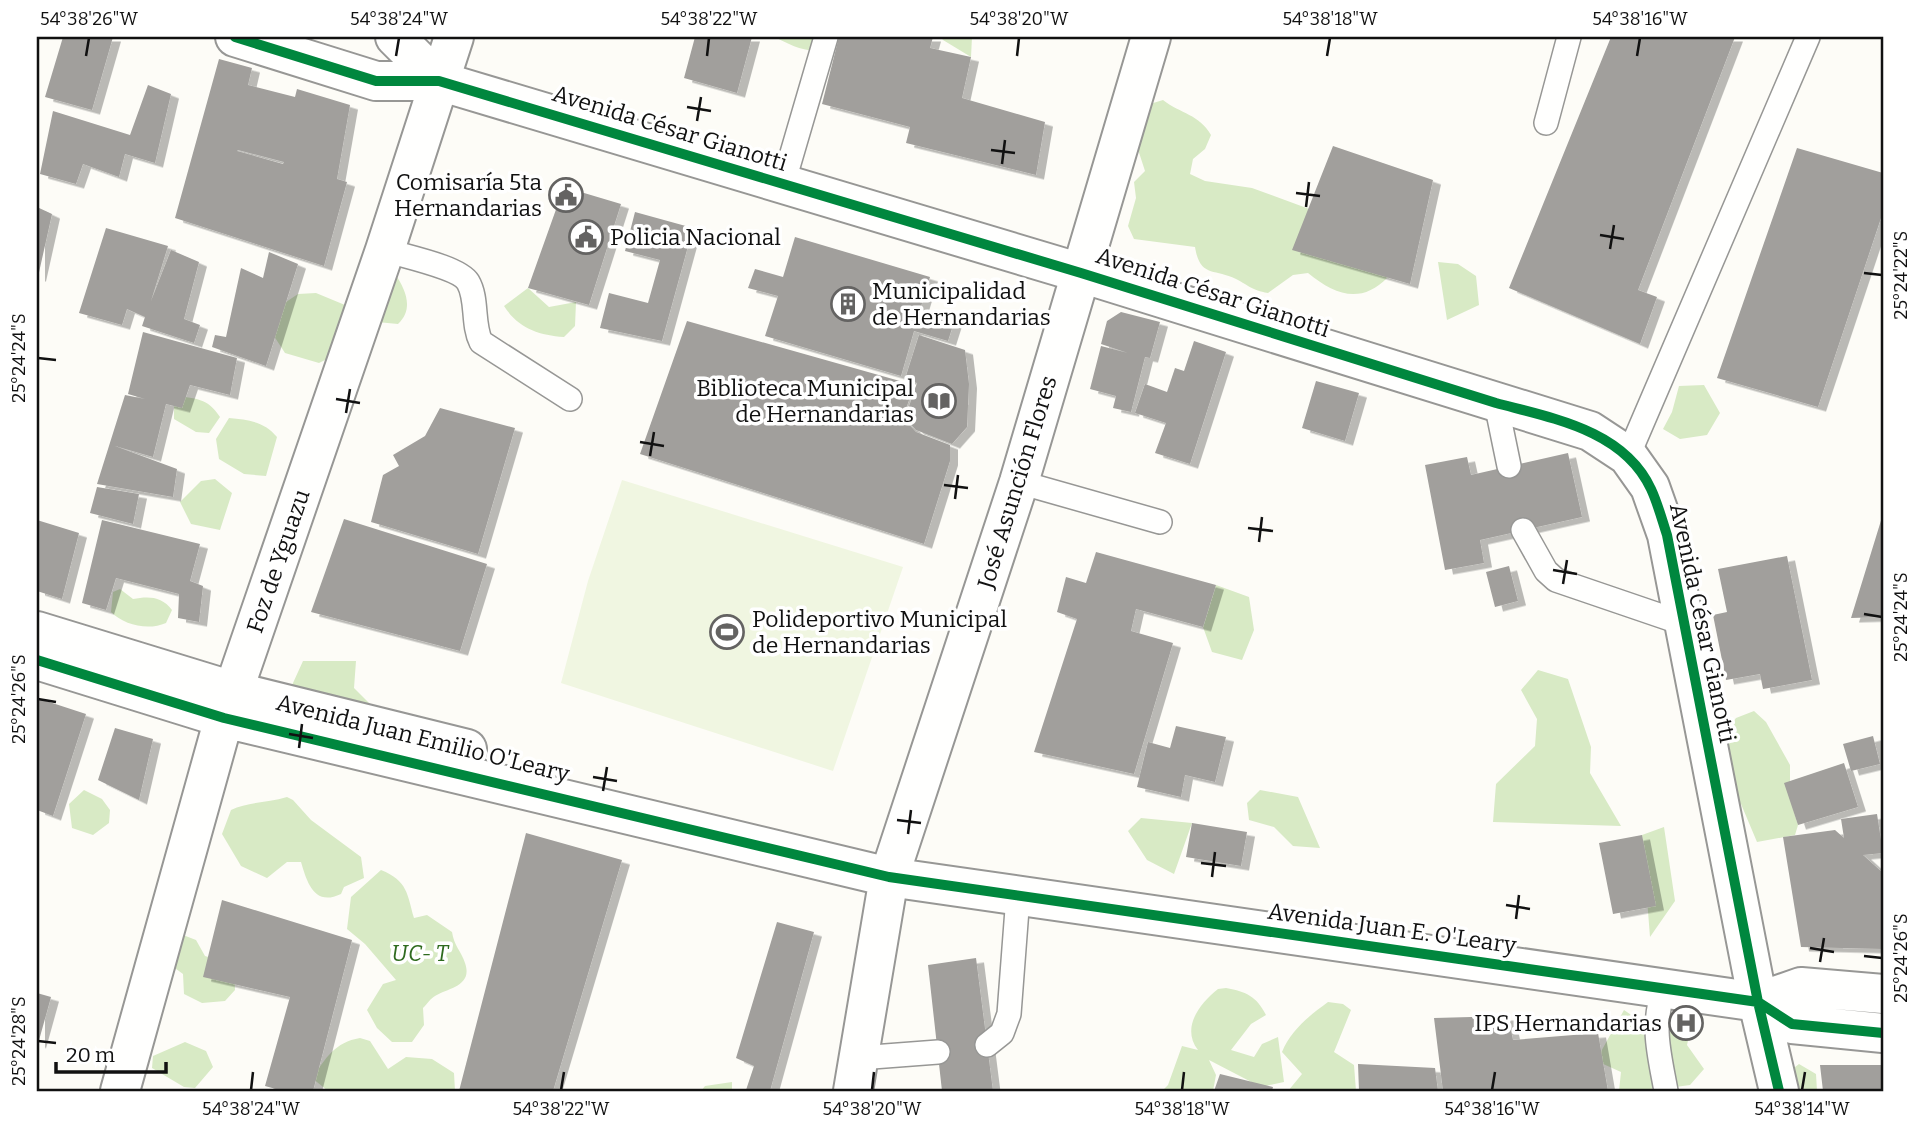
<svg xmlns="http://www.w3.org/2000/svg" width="1920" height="1128" font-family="Bitter,serif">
  <defs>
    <filter id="shadow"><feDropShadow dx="8" dy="4.5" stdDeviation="0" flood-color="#0004"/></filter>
  </defs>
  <rect width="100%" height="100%" fill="#fdfcf7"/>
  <path fill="#d8eac5" d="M775,37H839C823,61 795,48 775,37Z
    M941,37H972L971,57L943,40Z
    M1163,100C1181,114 1199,114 1211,135L1205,149L1193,159L1190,174L1205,181L1252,188L1312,210L1388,277C1361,305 1335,295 1308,273L1293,275L1268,293C1251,290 1250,286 1236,279C1214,268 1200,278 1195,247L1134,239L1128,226L1136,198L1134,182L1145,171L1131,128L1150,104Z
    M1438,262L1458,264L1476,276L1479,305L1447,320Z
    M395,274C406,290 414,309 398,324L377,322L348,309L347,299L357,275Z
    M528,288L549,307L576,302L575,326L564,337C538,335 518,328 504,306Z
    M316,293L345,305L349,325L337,354L319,363L285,353L272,333L280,306L298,294Z
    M1704,385L1720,413L1707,435L1680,439L1663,429L1672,412L1679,386Z
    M174,396C195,398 208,398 220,417L209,433L196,432L174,419Z
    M229,418C248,420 264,421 277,437L266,476L244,474L219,459L216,439Z
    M215,479L232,493L220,530L191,524L180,502L201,481Z
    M1216,585L1249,597L1254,630L1242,660L1212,652L1203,627Z
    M120,589L133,599C148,596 162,596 172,610L166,623C148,631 124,625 111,612L113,592Z
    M303,661H356L354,688L375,709L283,705Z
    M1538,670L1568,679L1591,747L1590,773L1621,826L1493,822L1496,784L1535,746L1537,719L1521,690Z
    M1754,711L1766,722L1790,765V799L1798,825L1795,835L1757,842L1741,804L1725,829L1717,742L1736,718Z
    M84,790L102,799L110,810L109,823L93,835L72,828L69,804Z
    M1260,790L1298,797L1320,848L1293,846L1274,827L1249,820L1247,803Z
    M287,797L293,800L311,820L361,857L364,878L344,887L341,894C314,907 307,882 301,862H287L267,878L241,866L222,834L231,810C247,802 267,803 287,797Z
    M1141,818L1192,823L1174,874L1147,860L1128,831Z
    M1664,827L1675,901L1650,937L1642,835Z
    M381,870C408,881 407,894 414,918L427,915L452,932C454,946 461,951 465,963C473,986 449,988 435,996C431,998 427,1004 423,1008L424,1025L412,1042H392L377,1028L367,1010L383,984L396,980L365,944L347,929L351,897Z
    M183,935L196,940L205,956L234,965L235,990L225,1001L202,1003L184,994L183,974L172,966Z
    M1226,988C1247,992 1256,996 1266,1015L1251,1024L1231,1050L1254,1057L1262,1044L1278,1037L1284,1082L1261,1087L1209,1060L1216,1075L1213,1091H1162L1168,1085L1182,1046L1198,1050C1181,1028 1199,1004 1218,989Z
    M1328,1002L1343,1004L1351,1010L1334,1052L1354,1065L1356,1091H1288L1302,1074L1282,1052C1291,1030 1309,1016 1328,1002Z
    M1624,1010L1640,1021L1655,1015L1667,1028L1689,1036L1687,1045L1704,1069L1690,1085L1661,1089L1655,1081L1651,1091H1619L1621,1072L1601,1063L1598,1057Z
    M360,1038L370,1041L388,1069L406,1057L432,1059L454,1073L455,1091H328L312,1078C326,1058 335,1042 360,1038Z
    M185,1042L206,1051L213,1067L195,1088L184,1087L152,1068L153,1056Z
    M1799,1064L1816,1074L1817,1091H1785L1782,1077Z
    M732,1082V1091H701L705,1086Z"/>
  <path fill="#f0f6e1" d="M622,480L903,567L833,771L561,683L588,581Z"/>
  <path fill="#a19f9c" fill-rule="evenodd" filter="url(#shadow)" d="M63,37H113L92,110L45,97Z
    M695,37H752L737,93L684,78Z
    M839,37H933L930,48L971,57L962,98L1045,122L1036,175L906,143L910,127L822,104Z
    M1611,37H1735L1638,290L1657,297L1640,344L1509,288Z
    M219,59L252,68L248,85L295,97L297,89L350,105L337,179L347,182L324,266L175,218ZM238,150L284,162L283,164L237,151Z
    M148,85L171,94L155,163L125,154L119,177L83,164L76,184L40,174L53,111L130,135Z
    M1333,146L1433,180L1410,284L1292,250Z
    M1797,148L1883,173V212L1818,407L1717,378Z
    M564,187L621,204L589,305L528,288Z
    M37,207L52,214L38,277H37Z
    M635,212L693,228L662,341L600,328L609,293L648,303L660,260L625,251Z
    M106,228L168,246L151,301L171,250L199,262L184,319L200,325L194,343L142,326L145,317L127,309L122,325L79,313Z
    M795,237L930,277L919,313L954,322L948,341L914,331L901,376L765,336L778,296L748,288L755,269L783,277Z
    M269,252L298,264L266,366L212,347L215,335L226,337L241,268L263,278Z
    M1121,312L1160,322L1150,358L1145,357L1131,412L1113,408L1116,396L1090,389L1101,346L1128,353L1101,344L1107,321Z
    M687,321L914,385L903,418L916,432L950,445V461L924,544L640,454Z
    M143,332L237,358L230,395L190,385L182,408L166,404L153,457L115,446L177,469L173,497L97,484L125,395L145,399L128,394Z
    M919,335L965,350L969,384L967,427L952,444L916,430L905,418L917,383L905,379Z
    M1194,341L1226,352L1190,464L1155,453L1166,423L1135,413L1145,384L1167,392L1175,368L1184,371Z
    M1316,381L1359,393L1345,441L1302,428Z
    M440,408L515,428L478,554L371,522L383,475L399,466L393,455L425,436Z
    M1568,453L1582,517L1480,540L1484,563L1445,570L1425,465L1467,457L1471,475Z
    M97,487L139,494L133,524L90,513Z
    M1883,514V617L1851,618Z
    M344,519L487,564L460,651L311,612Z
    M37,520L79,533L62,599L37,591Z
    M102,520L200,544L190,581L203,586L199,622L178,618L179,594L116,578L106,610L82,603Z
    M1096,552L1216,585L1203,627L1136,609L1131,631L1173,643L1134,774L1034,752L1077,619L1057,612L1066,577L1086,583Z
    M1787,556L1812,680L1763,689L1760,674L1726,680L1713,615L1727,612L1718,569Z
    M1509,566L1518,601L1495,607L1486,572Z
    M37,698L86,714L53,816L37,810Z
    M1176,726L1226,737L1215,782L1185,775L1181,797L1137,787L1148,742L1170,748Z
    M115,728L153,739L139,800L98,780Z
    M1873,736L1880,764L1851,771L1843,744Z
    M1844,763L1858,807L1798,825L1784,783Z
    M1877,814L1883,853L1863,855L1883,873V949L1801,947L1783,837L1835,830L1844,838L1841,819Z
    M1192,823L1247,832L1241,866L1186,857Z
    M526,833L622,860L553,1091H459Z
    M1642,835L1656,906L1613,914L1599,843Z
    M222,900L352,940L313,1091H283L265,1086L290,997L203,977Z
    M777,922L814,932L770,1091H749L746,1090L754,1066L736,1058Z
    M976,958L993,1091H942L928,965Z
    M37,993L51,997L38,1044L37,1043Z
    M1508,1016L1513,1040L1598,1033L1608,1091H1443L1434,1018Z
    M1358,1064L1435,1068L1438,1091H1359Z
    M1820,1065H1883V1091H1823Z
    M1220,1074L1273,1087L1272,1091H1214Z"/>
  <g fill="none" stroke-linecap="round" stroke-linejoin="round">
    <g stroke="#979795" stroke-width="26">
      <path id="service" d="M1546,123L1569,37
        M783,184L826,37
        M385,250C403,256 459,267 468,282C478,299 472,324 481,342L570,399
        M1496,403L1509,466
        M1628,456L1808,37
        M1019,482L1160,522
        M1523,530L1546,571L1556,580L1685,624
        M1664,988C1651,1027 1659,1052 1666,1091
        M987,1045L1002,1033L1009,1014L1018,896
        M859,1058L938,1052"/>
    </g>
    <g stroke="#979795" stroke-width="42">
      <path id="minor" d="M37,631L233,691L467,749
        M37,660L224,718L889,877L1758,1002L1779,1091
        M120,1091L224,718L385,250L454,37
        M853,1091L889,877L1019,482L1151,37"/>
    </g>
    <g stroke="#979795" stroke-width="42">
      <path id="tertiary" d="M235,37L376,81H439L1081,273L1590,431L1628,456L1650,487L1667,535L1758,1002
        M395,37L439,81
        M1758,1002L1792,1024L1883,1033
        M1758,1002L1801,987L1883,994"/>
    </g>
    <use href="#service" stroke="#fffffe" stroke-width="23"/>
    <use href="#minor" stroke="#fffffe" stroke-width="38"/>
    <use href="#tertiary" stroke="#fffffe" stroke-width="38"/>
    <g stroke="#fff" stroke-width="15">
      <path id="cycleway" d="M235,37L376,81H439L1081,273L1496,403C1552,418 1624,430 1651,489C1658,504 1662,520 1667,535L1758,1002L1779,1091
        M37,660L224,718L889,877L1758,1002L1792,1024L1883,1033"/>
    </g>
    <use href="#cycleway" stroke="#00873e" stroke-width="10"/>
  </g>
  <path fill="none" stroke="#111" stroke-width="2.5" d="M86,56L89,38M396,56L399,38M707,56L709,38M1017,56L1019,38M1327,56L1330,38M1637,56L1640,38M687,107L711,111M697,121L701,97M991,150L1015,153M1002,164L1005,140M1296,193L1320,196M1306,207L1309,182M1600,235L1624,239M1610,249L1614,225M1864,273L1882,275M38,358L56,360M336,399L360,403M346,413L350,389M640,442L664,446M650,456L654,432M944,485L968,488M955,499L958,475M1248,528L1273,531M1259,542L1262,517M1553,570L1577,574M1563,584L1567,560M1864,614L1882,617M38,699L56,702M289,734L313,738M299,748L302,724M593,777L617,781M603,791L607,767M897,820L921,823M908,834L911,810M1201,863L1226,866M1212,877L1215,852M1506,905L1530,909M1516,919L1519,895M1810,948L1834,952M1864,956L1882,958M1820,962L1824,938M38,1041L56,1043M251,1090L253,1072M561,1090L564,1072M872,1090L874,1072M1182,1090L1184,1072M1492,1090L1495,1072M1802,1090L1805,1072"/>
  <defs>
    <g id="civic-ring" transform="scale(1.75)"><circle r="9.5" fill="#fff" stroke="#646362" stroke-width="1.5"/><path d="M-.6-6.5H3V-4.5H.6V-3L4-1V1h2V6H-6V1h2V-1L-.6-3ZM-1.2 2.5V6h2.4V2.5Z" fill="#646362"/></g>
    <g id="building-ring" transform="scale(1.75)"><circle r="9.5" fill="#fff" stroke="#646362" stroke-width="1.5"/><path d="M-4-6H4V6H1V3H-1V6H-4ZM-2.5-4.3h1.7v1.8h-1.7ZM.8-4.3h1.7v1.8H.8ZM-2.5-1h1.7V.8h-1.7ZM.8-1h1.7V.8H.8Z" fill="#646362"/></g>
    <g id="library-ring" transform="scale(1.75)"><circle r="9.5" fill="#fff" stroke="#646362" stroke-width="1.5"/><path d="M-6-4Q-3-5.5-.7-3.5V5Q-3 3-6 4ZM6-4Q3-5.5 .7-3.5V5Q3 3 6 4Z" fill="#646362"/></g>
    <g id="stadium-ring" transform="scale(1.75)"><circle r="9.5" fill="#fff" stroke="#646362" stroke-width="1.5"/><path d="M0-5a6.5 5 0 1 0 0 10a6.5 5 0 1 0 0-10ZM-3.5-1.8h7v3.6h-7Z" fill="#646362"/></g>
    <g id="hospital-ring" transform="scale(1.75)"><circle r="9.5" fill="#fff" stroke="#646362" stroke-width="1.5"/><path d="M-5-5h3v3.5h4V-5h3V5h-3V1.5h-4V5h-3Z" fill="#646362"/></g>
  </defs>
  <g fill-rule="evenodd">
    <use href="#civic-ring" x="566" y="195"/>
    <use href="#civic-ring" x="586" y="237"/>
    <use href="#building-ring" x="848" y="304"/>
    <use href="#library-ring" x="939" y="401"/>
    <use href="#stadium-ring" x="727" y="632"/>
    <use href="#hospital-ring" x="1686" y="1023"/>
  </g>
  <g text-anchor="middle" stroke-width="7" stroke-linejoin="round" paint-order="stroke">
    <g font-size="23" fill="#111" stroke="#fff">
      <text transform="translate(670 128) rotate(17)" y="8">Avenida César Gianotti</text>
      <text transform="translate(1213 292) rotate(18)" y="8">Avenida César Gianotti</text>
      <text transform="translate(1017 482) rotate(-73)" y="8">José Asunción Flores</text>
      <text transform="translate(278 561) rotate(-71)" y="8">Foz de Yguazu</text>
      <text transform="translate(1703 623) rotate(78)" y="8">Avenida César Gianotti</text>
      <text transform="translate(423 738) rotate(14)" y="8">Avenida Juan Emilio O'Leary</text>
      <text transform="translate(1392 928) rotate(8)" y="8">Avenida Juan E. O'Leary</text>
    </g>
    <g font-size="23" fill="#111" stroke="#fff" text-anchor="end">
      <text x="542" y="190">Comisaría 5ta<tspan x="542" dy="26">Hernandarias</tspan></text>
      <text x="610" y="245" text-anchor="start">Policia Nacional</text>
      <text x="872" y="299" text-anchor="start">Municipalidad<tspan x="872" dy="26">de Hernandarias</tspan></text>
      <text x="914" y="396">Biblioteca Municipal<tspan x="914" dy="26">de Hernandarias</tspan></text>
      <text x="752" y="627" text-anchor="start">Polideportivo Municipal<tspan x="752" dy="26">de Hernandarias</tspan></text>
      <text x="1662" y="1031">IPS Hernandarias</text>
    </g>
    <g font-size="23" font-style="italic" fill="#2f6b1f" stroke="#fff">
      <text x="420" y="961">UC- T</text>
    </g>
  </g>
  <rect width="1920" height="1128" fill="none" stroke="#ffffff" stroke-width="77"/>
  <path d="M56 1062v10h110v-10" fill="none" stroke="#111111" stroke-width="3.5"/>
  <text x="66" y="1062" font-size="21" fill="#111111" stroke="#ffffff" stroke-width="5" paint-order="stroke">20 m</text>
  <rect x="38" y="38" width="1844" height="1052" fill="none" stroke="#111" stroke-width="2.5"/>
  <g font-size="18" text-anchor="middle" fill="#111">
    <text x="89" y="25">54°38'26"W</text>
    <text x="399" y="25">54°38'24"W</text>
    <text x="709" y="25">54°38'22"W</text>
    <text x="1019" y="25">54°38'20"W</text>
    <text x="1330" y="25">54°38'18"W</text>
    <text x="1640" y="25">54°38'16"W</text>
    <text transform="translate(1901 275) rotate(-90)" y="6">25°24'22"S</text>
    <text transform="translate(19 358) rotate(-90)" y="6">25°24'24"S</text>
    <text transform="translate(1901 617) rotate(-90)" y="6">25°24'24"S</text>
    <text transform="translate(19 699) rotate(-90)" y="6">25°24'26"S</text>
    <text transform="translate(1901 958) rotate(-90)" y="6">25°24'26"S</text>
    <text transform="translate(19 1041) rotate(-90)" y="6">25°24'28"S</text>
    <text x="251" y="1115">54°38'24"W</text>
    <text x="561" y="1115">54°38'22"W</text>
    <text x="872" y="1115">54°38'20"W</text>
    <text x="1182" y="1115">54°38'18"W</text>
    <text x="1492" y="1115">54°38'16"W</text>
    <text x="1802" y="1115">54°38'14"W</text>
  </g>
</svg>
